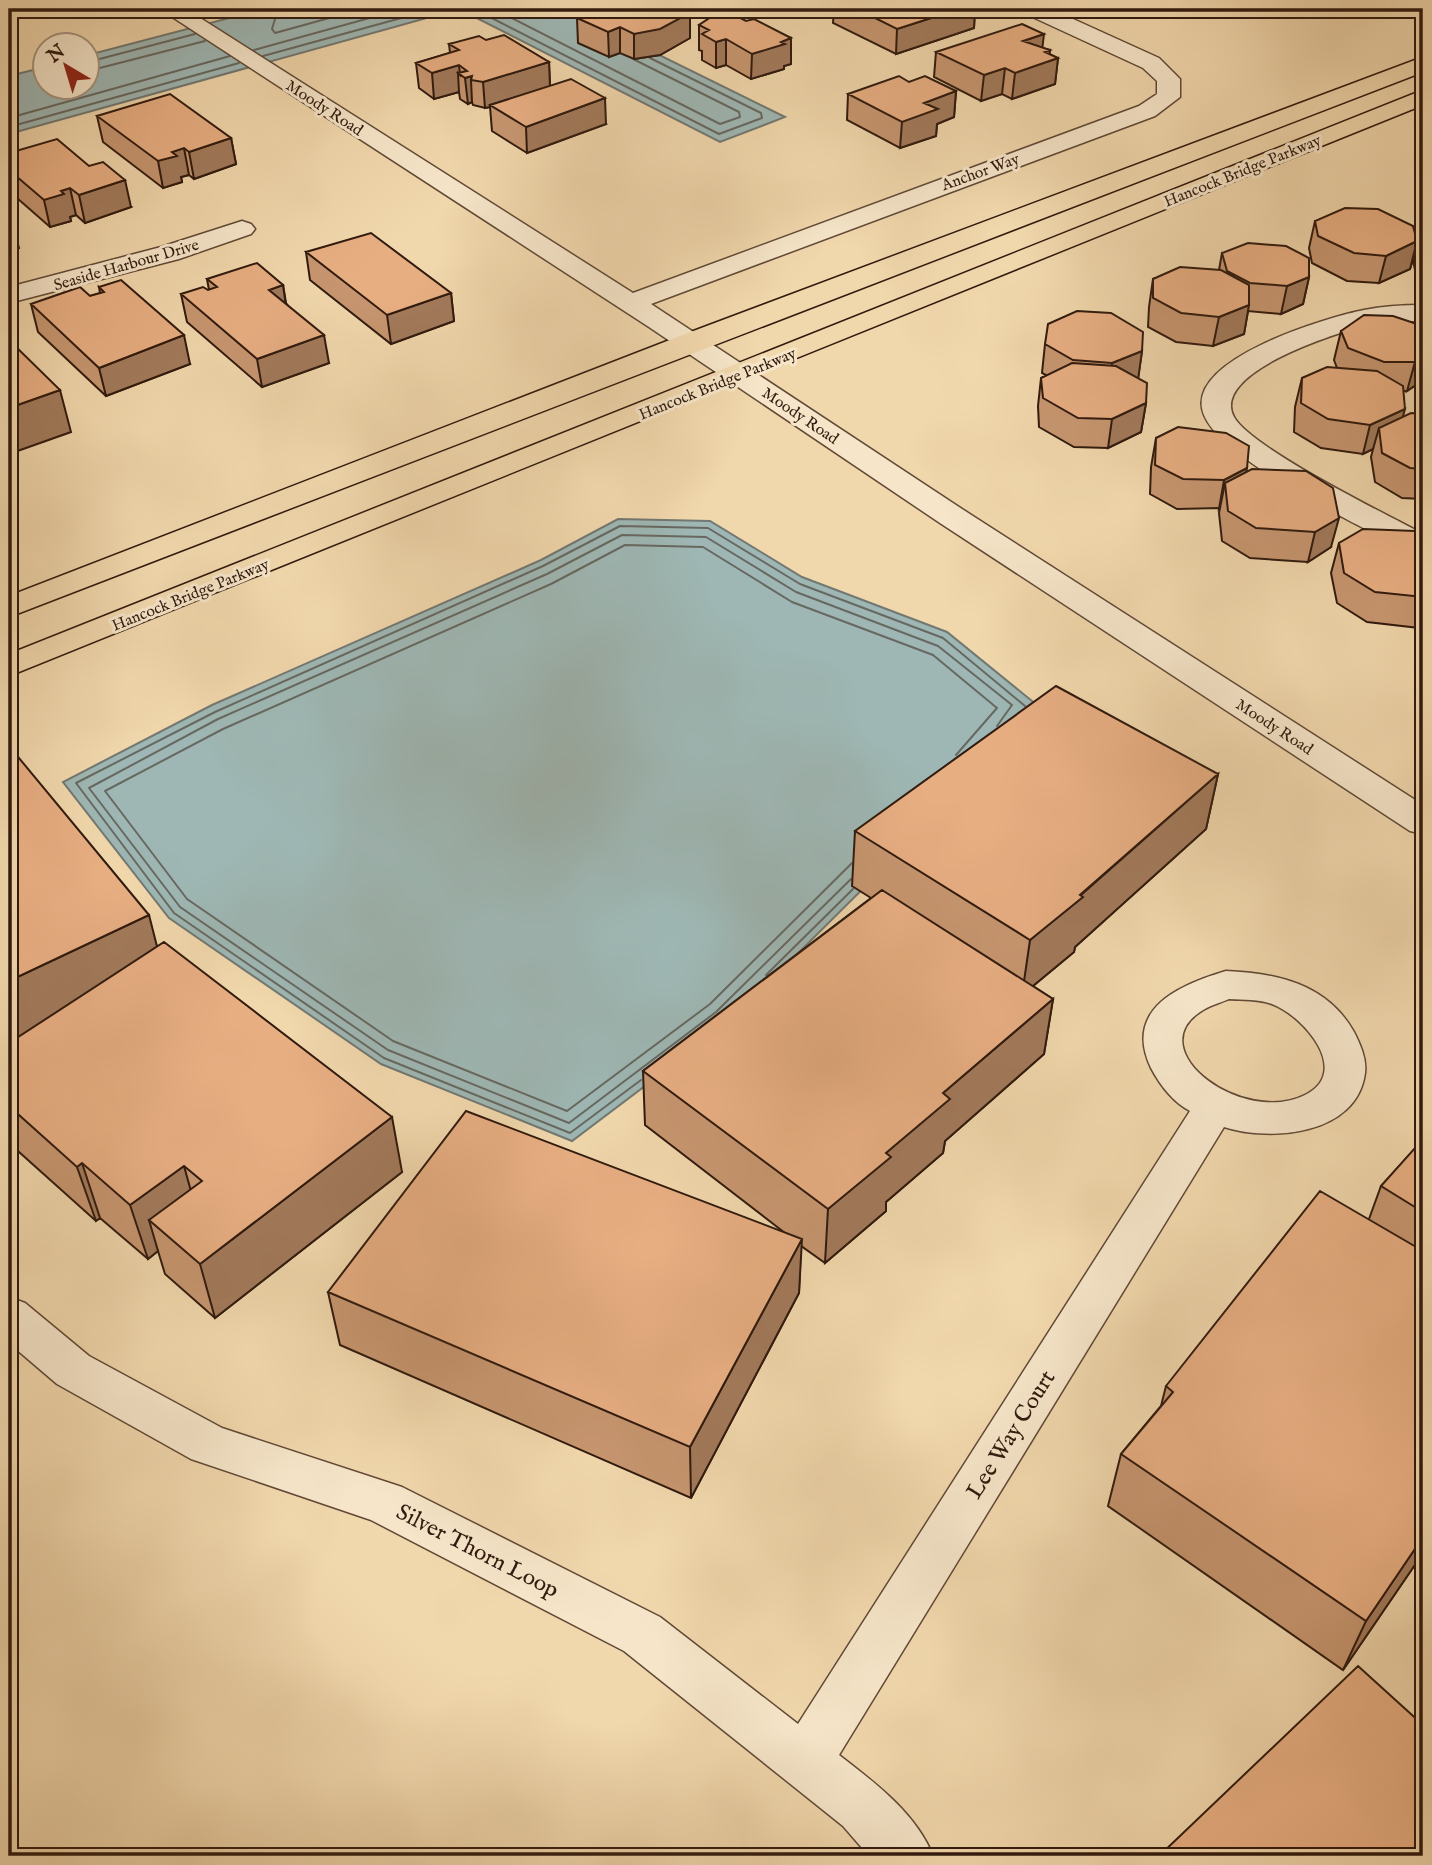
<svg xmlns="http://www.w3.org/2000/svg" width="1432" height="1865" font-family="'IM FELL English',serif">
  <rect width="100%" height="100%" fill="#f1d7ac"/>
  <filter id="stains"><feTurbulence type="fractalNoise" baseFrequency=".00286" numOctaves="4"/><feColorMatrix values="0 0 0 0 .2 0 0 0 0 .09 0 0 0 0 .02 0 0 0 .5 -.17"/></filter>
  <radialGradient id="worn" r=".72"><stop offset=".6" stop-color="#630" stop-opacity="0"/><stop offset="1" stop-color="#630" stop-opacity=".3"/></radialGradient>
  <path fill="#9eb7b4" stroke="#727872" stroke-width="2" d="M264,9H566L785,117L720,142L459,9L9,134V76L45,67L46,88H88V55Z
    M618,519L710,521L802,577L947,632L1037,705L944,808L727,1024L572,1141L381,1064L169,918L63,782L212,705L541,560Z"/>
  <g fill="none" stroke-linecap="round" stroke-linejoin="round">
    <path stroke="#676861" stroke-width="2" d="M278,9L272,29L275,33L362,9
      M474,9L719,134L762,118L761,113L650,58
      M494,9L720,124L740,117L739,112L635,60
      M254,50L402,9
      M263,56L434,9
      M88,62L195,34
      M88,71L205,41
      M9,118L230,56
      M9,127L239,63
      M852,863L710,1004L567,1111L393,1041L187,899L105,791L223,729L551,584L625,545L703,547L792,602L933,655L997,708L956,755
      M851,879L716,1012L569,1123L388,1050L180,907L89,788L218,719L547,574L622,535L706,537L796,592L938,646L1012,705L997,726
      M766,975L853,889
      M641,1080L570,1133L384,1058L174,913L76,783L215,712L543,566L620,526L708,528L800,584L943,638L1025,706"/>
    <g stroke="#604936" stroke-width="3">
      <path id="minor" d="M160,9H186L633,293L1139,106L1157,94V81L1143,68L1026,14L1023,9H1051L1159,58L1180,79V97L1155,116L651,304L962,509L1423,805V834L1410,831L940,523L649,327Z
        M242,221L251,224L255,229L251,234L179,259L9,303V287L161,247Z
        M1423,305V321C1404,321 1384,322 1365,326C1335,333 1210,373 1234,417C1251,448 1386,514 1423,534V555L1412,553C1365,528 1223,462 1204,415C1181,360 1328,317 1364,310C1384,306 1403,305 1423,305Z
        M1226,971C1277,973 1327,984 1354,1032C1360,1044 1367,1059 1365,1073C1357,1135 1271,1142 1224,1127L839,1755C874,1782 916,1813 933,1856H869L843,1826L624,1651L371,1520L191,1459L57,1384L9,1343V1297L25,1303L89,1356L222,1428L402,1487L660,1617L798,1724L1190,1111C1173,1102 1160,1085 1151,1068C1123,1009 1179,985 1226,971ZM1229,999C1243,1000 1259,999 1272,1004C1304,1016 1352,1072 1305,1095C1243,1126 1141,1051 1200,1012C1208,1006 1220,1003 1229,999Z"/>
    </g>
    <g stroke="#301a0e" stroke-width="3">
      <path id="major" d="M1423,57V72L9,617V596L680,336Z
        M1423,90V105L9,676V654Z"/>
    </g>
    <use href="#minor" fill="#f6e5c9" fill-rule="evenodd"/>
    <use href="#major" fill="#f1d7ac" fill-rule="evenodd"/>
  </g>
  <path fill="#c79670" stroke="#301a0e" stroke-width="2" d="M552,9H680L690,13V38L660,55L634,59L620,53L609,57L578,43L577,18L583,16V10L553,12Z
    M834,9H975L974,28L896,54L833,23Z
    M1170,9H1212L1188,17Z
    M746,21L791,38V64L784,66V69L751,79L726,65L716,68L702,60V51L699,50V25Z
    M486,40L549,62L550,85L606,124L527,153L492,131L490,107L485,108L473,105L472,102L468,104L460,99L459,92L434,99L419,88L416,63L450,53L449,44Z
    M1042,48L1050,50L1049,54L1058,58L1055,84L1012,99L1002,94L981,101L934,77L936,52Z
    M909,82L956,91L954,117L937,124L936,136L900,148L847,120L848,94Z
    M97,116L231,138L236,164L194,179L189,175L181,177L182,182L163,188L103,142Z
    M9,153L131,207L85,223L76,215L70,217L71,221L50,227L9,191Z
    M1315,221L1415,235L1418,225L1423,223V274L1415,270L1413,260L1410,269L1379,283L1347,281L1312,263L1309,248Z
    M306,252L451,293L454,321L391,344L310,280Z
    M1222,253L1309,277L1303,304L1281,314L1248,311L1244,334L1213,346L1176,342L1148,327L1149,307L1153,279L1219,270Z
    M207,279L283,285L286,303L329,363L262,387L187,322L181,294L209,290Z
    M99,287L190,364L106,396L38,332L31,304L90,296L100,293Z
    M1423,326V380L1407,391H1403V417L1423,414V499L1402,498L1375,482L1371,457L1373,449L1363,454L1321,448L1294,432L1295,407L1302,378L1337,368L1334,360L1341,331Z
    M1045,344L1142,351L1138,378L1146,403L1141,432L1108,448L1074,447L1039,427L1038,406L1041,378L1046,375L1042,373Z
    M1156,438L1246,472L1331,547L1308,562L1250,558L1222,541L1219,513L1220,508L1177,509L1150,494L1151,467Z
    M1423,536V654L1419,628L1367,622L1337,603L1331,573L1339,543Z
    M9,746L157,946L402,1172L215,1318L165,1274L158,1251L148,1259L100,1218L96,1221L9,1143Z
    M1218,774L1206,829L1075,947L1074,952L1033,986L1053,999L1044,1054L945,1141L943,1153L886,1202V1211L825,1263L801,1246L799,1293L691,1498L340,1345L328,1292L785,1233L645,1125L643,1071L871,898L852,886L855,831Z
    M1423,1140V1553L1343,1670L1108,1506L1121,1454L1161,1406L1166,1386L1369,1219L1381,1186Z"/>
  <path fill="#a27a5b" stroke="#301a0e" stroke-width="2" d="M959,9H975L974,28L896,54L897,29Z
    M1189,9H1212L1188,17Z
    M690,13V38L660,55L634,59V34Z
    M620,27V53L609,57L608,32Z
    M1044,34L1041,59L1023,41Z
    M791,38V64L784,66V69L751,79L752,54Z
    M726,39V65L716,68V42Z
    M1050,50L1049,61L1058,58L1055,84L1012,99L1015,73L1045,52Z
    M549,62L550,87L490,105V107L485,108L483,82Z
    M459,65L460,75L458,73L459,92L434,99L432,73Z
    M1005,68L1002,94L981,101L984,75Z
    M472,76L471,80L472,102L468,104L465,78Z
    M956,91L954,117L937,124L936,136L900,148L902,122L924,103Z
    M605,98L606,124L527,153L526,127Z
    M231,138L236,164L194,179L189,152Z
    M184,148L189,175L181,177L182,182L163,188L158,161L172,152Z
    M125,180L131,207L85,223L79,195Z
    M70,188L76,215L70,217L71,221L50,227L44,200L61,191Z
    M9,209L19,248L9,251Z
    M1417,241L1410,269L1379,283L1386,256Z
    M1309,277L1303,304L1281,314L1287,286Z
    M283,285L287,313L269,290Z
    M451,293L454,321L391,344L387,315Z
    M1249,305L1244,334L1213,346L1219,317Z
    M9,318L19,357L9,360Z
    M184,335L190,364L106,396L99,368Z
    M324,335L329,363L262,387L257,359Z
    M1142,351L1138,380L1107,391L1112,363Z
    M1423,357V380L1407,391L1415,362Z
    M60,390L71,432L9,454V408Z
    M1146,403L1141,432L1108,448L1112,419Z
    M1405,409L1397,438L1379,428L1373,449L1363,454L1370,425Z
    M1247,468L1241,498L1225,483L1220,508L1219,509L1224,480Z
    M1339,518L1331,547L1308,562L1315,532Z
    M1218,774L1206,829L1075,947L1074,952L1022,995L1030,940Z
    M149,915L163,970L9,1045V981Z
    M1053,999L1044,1054L945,1141L943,1153L886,1202V1211L825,1263L828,1209L886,1153L943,1093Z
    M392,1117L402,1172L215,1318L200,1264Z
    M82,1163L100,1218L96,1221L77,1167Z
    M184,1166L199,1220H149L158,1251L148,1259L130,1205Z
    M802,1239L799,1293L691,1498L690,1447Z
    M1423,1537V1553L1343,1670L1366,1621Z"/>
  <path fill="#e7ae82" stroke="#301a0e" stroke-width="2" d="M602,9H680L690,13L660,29L634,34L620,27L608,32L577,18L599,10L613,14Z
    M723,9L746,21L754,19L791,38L781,42L785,44L752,54L726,39L716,42L702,34L709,30L699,25Z
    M857,9H959L897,29Z
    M1022,24L1044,34L1023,41L1050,50L1045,52L1058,58L1015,73L1005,68L984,75L936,52Z
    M504,35L549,62L483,82L471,80L472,76L465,78L458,73L467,71L459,65L432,73L416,63L459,50L449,44L479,36L486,40Z
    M899,76L909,82L925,76L956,91L924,103L938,109L902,122L848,94Z
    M571,79L605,98L526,127L490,105Z
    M170,94L231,138L189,152L184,148L172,152L177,156L158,161L97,116Z
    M57,139L89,166L103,162L125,180L79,195L70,188L61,191L64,194L44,200L9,170V153Z
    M1345,208L1378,209L1413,226L1417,241L1386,256L1354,253L1318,236L1315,221Z
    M1423,223V243L1418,225Z
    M371,233L451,293L387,315L306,252Z
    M1248,243L1286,246L1309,258V277L1287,286L1250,283L1227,271L1222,253Z
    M257,263L283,285L269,290L324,335L257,359L181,294L203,287L208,290L217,287L207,279Z
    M1180,267L1221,270L1249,285V305L1219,317L1181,313L1153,298V279Z
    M121,280L184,335L99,368L31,304L80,287L90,296L104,292L99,287Z
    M1077,311L1111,313L1143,332L1142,351L1112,363L1073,360L1045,344L1048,324Z
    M1364,315L1393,316L1423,326V357L1415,362H1384L1348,348L1341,331Z
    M9,340L60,390L9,408Z
    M1072,363L1116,366L1147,383L1146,403L1112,419L1078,418L1043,398L1041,378Z
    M1327,367L1377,371L1403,386L1405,409L1370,425L1328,419L1301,403L1302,378Z
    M1411,413L1423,414V469L1410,468L1382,453L1379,428Z
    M1178,427L1226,433L1249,446L1247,468L1224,480L1183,479L1155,465L1156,438Z
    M1252,469L1306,471L1333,488L1339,518L1315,532L1256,528L1228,511L1225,483Z
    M1363,529L1415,531L1423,536V597L1375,592L1344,573L1339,543Z
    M1056,686L1218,774L1080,895L1083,897L1030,940L855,831Z
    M9,746L149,915L9,981Z
    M882,890L1053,999L943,1093L950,1099L886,1153L891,1157L828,1209L643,1071Z
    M164,942L392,1117L200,1264L149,1220L202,1181L184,1166L130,1205L82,1163L77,1167L9,1106V1043Z
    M466,1111L802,1239L690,1447L328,1292Z
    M1423,1139V1212L1381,1186Z
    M1320,1191L1423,1251V1537L1366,1621L1121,1454L1173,1392L1166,1386Z
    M1358,1666L1423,1725V1856H1159Z"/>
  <g text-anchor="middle" stroke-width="6" stroke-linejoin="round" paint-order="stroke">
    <g font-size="16" fill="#301a0e" stroke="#f6e5c9">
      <text transform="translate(325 107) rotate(33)" y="6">Moody Road</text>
      <text transform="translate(1242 170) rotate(-22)" y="6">Hancock Bridge Parkway</text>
      <text transform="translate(980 171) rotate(-20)" y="6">Anchor Way</text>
      <text transform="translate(126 264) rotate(-16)" y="6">Seaside Harbour Drive</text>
      <text transform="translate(717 383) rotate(-22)" y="6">Hancock Bridge Parkway</text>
      <text transform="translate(801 415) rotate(34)" y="6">Moody Road</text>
      <text transform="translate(190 594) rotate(-22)" y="6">Hancock Bridge Parkway</text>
      <text transform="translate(1275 726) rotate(33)" y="6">Moody Road</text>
    </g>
    <g font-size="23" fill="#301a0e" stroke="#f6e5c9">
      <text transform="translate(1010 1434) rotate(-58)" y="8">Lee Way Court</text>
      <text transform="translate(478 1550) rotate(27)" y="8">Silver Thorn Loop</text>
    </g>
  </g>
  <rect width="1432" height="1865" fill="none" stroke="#f1d7ac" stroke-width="35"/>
  <rect x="10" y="10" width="1411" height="1844" fill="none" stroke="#301a0e" stroke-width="3.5"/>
  <rect x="18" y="18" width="1397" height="1830" fill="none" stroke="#301a0e" stroke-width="2"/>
  <g transform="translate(66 66) rotate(322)"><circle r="33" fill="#f6e5c9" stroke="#a7947e" stroke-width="2"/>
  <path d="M0-5L12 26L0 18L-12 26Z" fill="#8f2418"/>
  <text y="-10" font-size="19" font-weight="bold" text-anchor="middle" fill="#301a0e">N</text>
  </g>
  <rect width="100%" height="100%" filter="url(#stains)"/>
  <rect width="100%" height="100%" fill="url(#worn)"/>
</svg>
